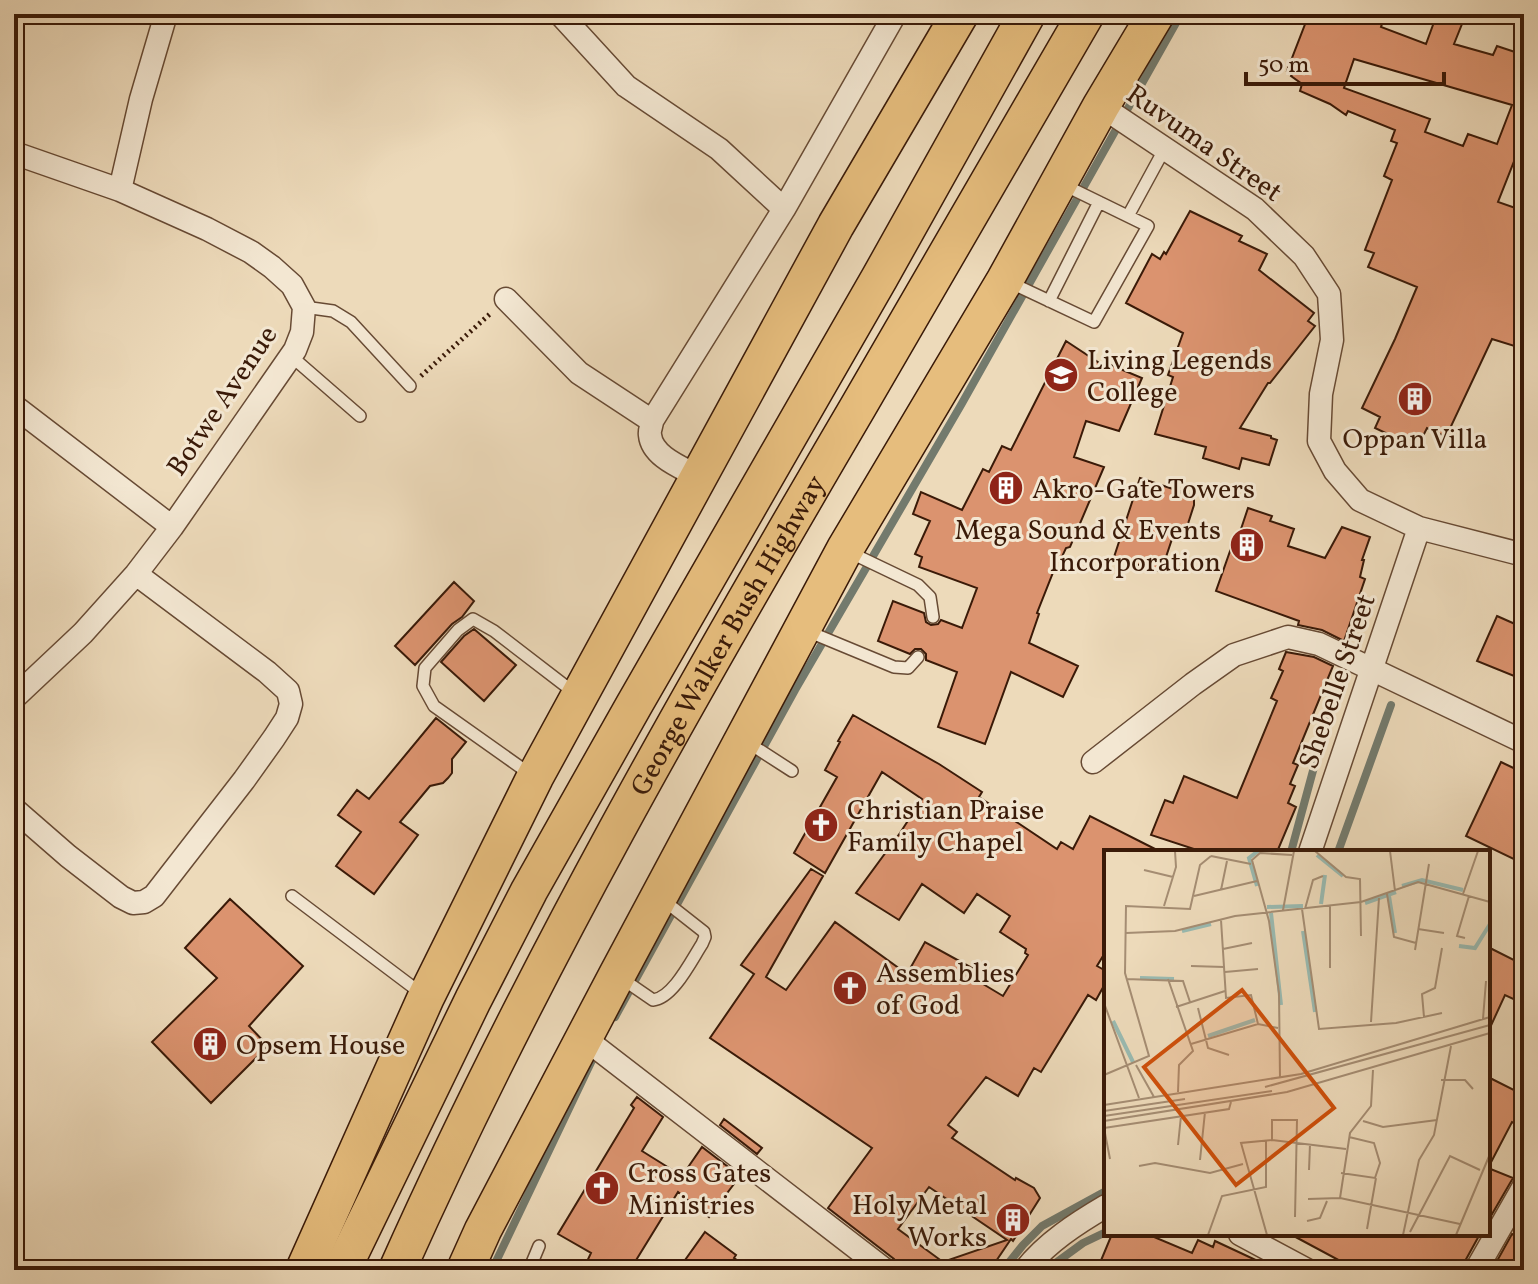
<svg xmlns="http://www.w3.org/2000/svg" width="1538" height="1284" font-family="Vollkorn,serif">
  <rect width="100%" height="100%" fill="#eddaba"/>
  <filter id="stains"><feTurbulence type="fractalNoise" baseFrequency=".0025" numOctaves="4"/><feColorMatrix values="0 0 0 0 .2 0 0 0 0 .09 0 0 0 0 .02 0 0 0 .5 -.17"/></filter>
  <radialGradient id="worn" r=".72"><stop offset=".6" stop-color="#630" stop-opacity="0"/><stop offset="1" stop-color="#630" stop-opacity=".3"/></radialGradient>
  <g fill="none" stroke-linecap="round" stroke-linejoin="round">
    <path stroke="#737a6d" stroke-width="8" d="M1291,852L1327,719
      M1338,852L1391,705
      M615,1017L795,690L961,405L1181,14
      M492,1270L595,1054
      M1003,1270L1023,1245L1042,1226L1106,1191
      M1046,1270L1083,1243L1106,1232"/>
  </g>
  <path fill="#db936f" stroke="#3a1a08" stroke-width="2" fill-rule="evenodd" d="M1309,14H1366L1383,21L1381,27L1426,44L1437,14H1466L1454,44L1493,55L1497,46L1524,55V136L1498,202L1524,211V349L1492,339L1446,437L1427,428L1417,448L1375,428L1380,417L1362,408L1395,339L1417,287L1368,267L1374,253L1365,250L1392,180L1384,176L1397,143L1391,141L1395,130L1348,111L1346,115L1330,104L1300,91L1302,84L1291,76L1293,73L1287,71ZM1354,59L1512,105L1497,144L1468,134L1463,146L1425,132L1430,119L1344,88Z
    M1190,211L1242,236L1239,241L1267,254L1259,270L1314,313L1308,321L1315,326L1270,383H1268L1240,428L1271,436V438L1277,440L1269,465L1242,458L1239,469L1203,458L1206,447L1155,434L1173,377L1168,375L1183,333L1126,303L1152,254L1160,259L1164,252L1166,254Z
    M1066,341L1104,366L1106,363L1142,378L1119,431L1086,421L1074,457L1104,467L1070,547L1066,548L1060,561L1058,560L1037,613L1039,614L1029,643L1078,666L1063,697L1011,672L985,744L938,727L957,672L926,660V654L921,649H915L910,654L878,641L893,601L924,613L926,622L931,625L938,624L941,620L962,628L977,588L919,567L922,557L915,554L930,521L913,514L921,492L962,510L983,469L989,472L1002,446L1011,450Z
    M1140,478L1194,496V505L1185,533L1175,530L1161,572L1114,557Z
    M1248,508L1272,516L1270,521L1294,529L1288,546L1325,558L1342,527L1370,537L1362,560H1364L1360,577L1365,579L1344,641L1322,630L1298,625L1299,621L1216,591L1235,537L1238,538Z
    M454,582L474,601L462,617L452,624L415,665L395,646Z
    M1497,616L1524,628V680L1477,661Z
    M474,629L516,665L484,701L441,662L464,636Z
    M1286,652L1314,657L1333,666L1293,763L1298,765L1290,784L1295,786L1288,803L1296,807L1277,852H1203L1151,835L1165,800L1173,803L1184,776L1237,798L1277,701L1271,698L1283,671L1279,669Z
    M853,715L939,764L982,792L979,797L1057,849L1061,842L1073,849L1090,816L1161,852H1106V951L1097,966L1106,971V982L1096,1000L1088,995L1041,1072L1034,1068L1018,1096L986,1077L948,1125L957,1132L952,1138L1015,1180L1016,1178L1034,1188L1040,1198L1013,1241L1011,1239L990,1270H899L898,1264L894,1259L828,1208L872,1148L710,1038L754,974L741,965L811,869L823,876L766,977L786,990L835,922L907,974L925,942L972,968L968,975L1003,996L1028,955L1025,953L1026,949L1000,932L1010,916L977,894L964,913L922,884L899,920L856,893L900,833L922,799L882,772L825,873L794,853L837,777L825,770L840,742L838,741ZM929,1187L1007,1240L943,1262L898,1229Z
    M436,718L466,742L452,759V773L448,778L443,783L430,786L400,822L418,835L374,894L336,866L361,832L338,815L357,790L369,799Z
    M1501,762L1524,773V864L1466,836Z
    M230,899L303,966L249,1026L268,1046L211,1103L152,1042L217,978L185,948Z
    M1488,947L1524,965V1004L1505,995L1488,1032Z
    M1488,1077L1524,1095V1128L1512,1122L1488,1168L1513,1178L1488,1221Z
    M637,1097L663,1117L642,1151L682,1176L702,1147L740,1176L709,1217L678,1192L630,1270H583L591,1253L558,1234L634,1108L631,1105Z
    M724,1119L762,1148L757,1154L720,1125Z
    M705,1232L736,1255L734,1258L751,1270H678Z
    M1112,1234H1147L1192,1253L1198,1240L1213,1247L1215,1241L1277,1270H1097Z
    M1290,1234H1480L1464,1263L1462,1270H1357Z
    M1512,1234L1524,1240V1270H1492Z"/>
  <g fill="none" stroke-linecap="round" stroke-linejoin="round">
    <g stroke="#674a34" stroke-width="14">
      <path id="service" d="M1128,216L1165,148
        M1009,282L1094,322L1148,226L1064,185
        M1049,301L1099,202
        M304,307L333,311L351,322L410,386
        M291,356L360,416
        M847,551L918,585L930,597L933,617
        M807,631L894,667L908,668L918,657
        M747,742L792,771
        M530,774L434,706L423,686L425,668L458,630L473,619L494,631L576,694
        M292,896L422,994
        M621,978L653,1000C673,998 691,961 702,944L705,937L704,932L662,899
        M529,1270L539,1246"/>
    </g>
    <g stroke="#674a34" stroke-width="25">
      <path id="minor" d="M560,14L626,86L719,149L784,209
        M1101,106L1255,209L1304,256L1329,294L1332,340L1321,394L1319,441L1335,471L1360,500L1419,528L1524,555
        M14,153L120,190L207,229L251,252L272,267L292,285L304,307L302,332L295,350L172,527L136,574L83,633L14,698
        M120,190L141,99L166,14
        M506,299L579,373L652,421
        M14,406L172,527
        M699,477C683,468 652,457 650,435C649,430 652,426 652,421L784,209L895,14
        M1093,762L1193,684L1234,655L1288,637L1319,644L1524,742
        M14,809L68,856L121,897L133,903L144,902L154,896L244,780L274,738L287,718L291,704L288,691L267,672L136,574
        M1310,852L1419,528
        M584,1038L885,1270
        M1240,1234L1307,1270
        M1025,1270C1046,1243 1077,1223 1106,1206
        M1476,1270L1524,1186"/>
    </g>
    <g stroke="#3a1a08" stroke-width="39">
      <g id="trunk">
        <path d="M304,1270L426,997L535,777L836,225L960,14"/>
        <path d="M342,1270L473,1000L529,891L634,705L880,277L1027,14"/>
        <path id="s1" d="M397,1270C530,972 693,688 858,407C935,276 1011,145 1086,14"/>
        <path d="M465,1270L483,1230L617,975L845,549L1005,280L1101,106L1156,14"/>
      </g>
    </g>
    <path stroke="#3a1a08" stroke-width="5" stroke-dasharray="2 4" stroke-linecap="butt" d="M421,376L491,313"/>
    <use href="#service" stroke="#f3e7d2" stroke-width="11"/>
    <use href="#minor" stroke="#f3e7d2" stroke-width="22"/>
    <use href="#trunk" stroke="#e6bd7d" stroke-width="36"/>
  </g>
  <defs>
    <g id="university-disc" transform="scale(1.8)"><circle r="9.5" fill="#8f2418" stroke="#f3e7d2"/><path d="M0-5L7-2L0 1L-7-2ZM-4 1L0 2.5L4 1V4Q0 6-4 4Z" fill="#fff"/></g>
    <g id="building-disc" transform="scale(1.8)"><circle r="9.5" fill="#8f2418" stroke="#f3e7d2"/><path d="M-4-6H4V6H1V3H-1V6H-4ZM-2.5-4.3h1.7v1.8h-1.7ZM.8-4.3h1.7v1.8H.8ZM-2.5-1h1.7V.8h-1.7ZM.8-1h1.7V.8H.8Z" fill="#fff"/></g>
    <g id="church-disc" transform="scale(1.8)"><circle r="9.5" fill="#8f2418" stroke="#f3e7d2"/><path d="M-1.2-6h2.4v3.5h3.3v2.4h-3.3V6h-2.4V-.1h-3.3v-2.4h3.3Z" fill="#fff"/></g>
  </defs>
  <g fill-rule="evenodd">
    <use href="#university-disc" x="1061" y="375"/>
    <use href="#building-disc" x="1415" y="399"/>
    <use href="#building-disc" x="1006" y="488"/>
    <use href="#building-disc" x="1247" y="545"/>
    <use href="#church-disc" x="821" y="825"/>
    <use href="#church-disc" x="850" y="988"/>
    <use href="#building-disc" x="210" y="1044"/>
    <use href="#church-disc" x="602" y="1188"/>
    <use href="#building-disc" x="1013" y="1220"/>
  </g>
  <g text-anchor="middle" stroke-width="6" stroke-linejoin="round" paint-order="stroke">
    <g font-size="28" fill="#3a1a08" stroke="#f3e7d2">
      <text transform="translate(1205 142) rotate(35)" y="10">Ruvuma Street</text>
      <text transform="translate(221 400) rotate(-56)" y="10">Botwe Avenue</text>
      <text dy="10" stroke="none"><textPath href="#s1" startOffset="716">George Walker Bush Highway</textPath></text>
      <text transform="translate(1336 681) rotate(-71)" y="10">Shebelle Street</text>
    </g>
    <g font-size="28" fill="#3a1a08" stroke="#f3e7d2" text-anchor="start">
      <text x="1087" y="369">Living Legends<tspan x="1087" dy="32">College</tspan></text>
      <text x="1415" y="448" text-anchor="middle">Oppan Villa</text>
      <text x="1032" y="498">Akro-Gate Towers</text>
      <text x="1221" y="539" text-anchor="end">Mega Sound &amp; Events<tspan x="1221" dy="32">Incorporation</tspan></text>
      <text x="847" y="819">Christian Praise<tspan x="847" dy="32">Family Chapel</tspan></text>
      <text x="876" y="982">Assemblies<tspan x="876" dy="32">of God</tspan></text>
      <text x="236" y="1054">Opsem House</text>
      <text x="628" y="1182">Cross Gates<tspan x="628" dy="32">Ministries</tspan></text>
      <text x="987" y="1214" text-anchor="end">Holy Metal<tspan x="987" dy="32">Works</tspan></text>
    </g>
  </g>
  <g transform="translate(1104 850)">
    <rect width="386" height="386" fill="#eddaba"/>
    <path fill="none" stroke="#99bab1" stroke-width="4" d="M213,5L239,26M153,36L145,8L154,1M298,36L318,30L359,40M285,46L291,83M261,53L292,42M217,54L221,25M163,57L199,56M167,63L177,155M78,81L107,74M199,81L211,162M355,96L371,98L386,74M36,128L70,129M9,171L29,212M104,186L151,170"/>
    <path fill="none" stroke="#a58d73" stroke-width="2" d="M211,1L242,27L256,29L257,86M286,1L291,41M107,6L147,14M40,20L69,27M117,40L123,11M283,44L290,87L312,93M359,44L374,1M90,46L153,31M60,56L72,17L71,1M198,59L215,179L292,173L338,163M201,59L209,30L219,26M179,60L190,1M117,70L122,148L147,145L154,174M314,79L340,83M22,83L71,81L131,66L257,52L314,32L386,52M361,88L353,86L365,46M119,99L148,93M311,100L325,14M87,116L120,117M226,118V56M121,122L154,119M22,129L79,131L86,152M64,129L89,201L75,215L74,242M0,153L35,248M72,157L121,141M94,158L104,198L125,205M320,167L318,144L331,138L338,98M379,169L382,131M267,172L275,48M87,194L154,174L174,178M32,215L50,247M269,220L267,256L246,283L236,348L356,374M0,225L45,206L21,123L22,56L86,59L96,15L107,6M176,228L175,143L165,71L148,10L156,3L188,5M337,230H361L369,239M161,237L386,175M0,255L197,224L386,167M0,261L81,249M0,266L168,241M0,271L183,242L386,183M259,271L279,277L333,270M0,278L125,259L127,252M0,278L6,309M168,290V270H193L191,367M74,295L77,266M96,310L101,262M35,316L51,313L106,323L139,314M205,320L206,294M237,323L271,328L276,313L270,293L245,287M204,349L236,348M203,371L216,368L223,351M263,379L272,328M306,382L346,306L376,320M104,385L118,346L162,337V290M163,385L137,293L168,290L242,299M299,385L315,310L330,285L347,196M352,385L386,304"/>
    <path fill="#ce500b" fill-opacity="0.15" stroke="#ce500b" stroke-width="4" d="M138,140L230,258L132,335L40,217Z"/>
    <rect width="386" height="386" fill="none" stroke="#3a1a08" stroke-width="4"/>
  </g>
  <rect width="1538" height="1284" fill="none" stroke="#eddaba" stroke-width="48"/>
  <rect x="16" y="16" width="1506" height="1252" fill="none" stroke="#3a1a08" stroke-width="4"/>
  <rect x="24" y="24" width="1490" height="1236" fill="none" stroke="#3a1a08" stroke-width="2"/>
  <path d="M1246 72v12h198v-12" fill="none" stroke="#3a1a08" stroke-width="4"/>
  <text x="1258" y="72" font-size="24" fill="#3a1a08" stroke="#f3e7d2" stroke-width="6" paint-order="stroke">50 m</text>
  <rect width="100%" height="100%" filter="url(#stains)"/>
  <rect width="100%" height="100%" fill="url(#worn)"/>
</svg>
